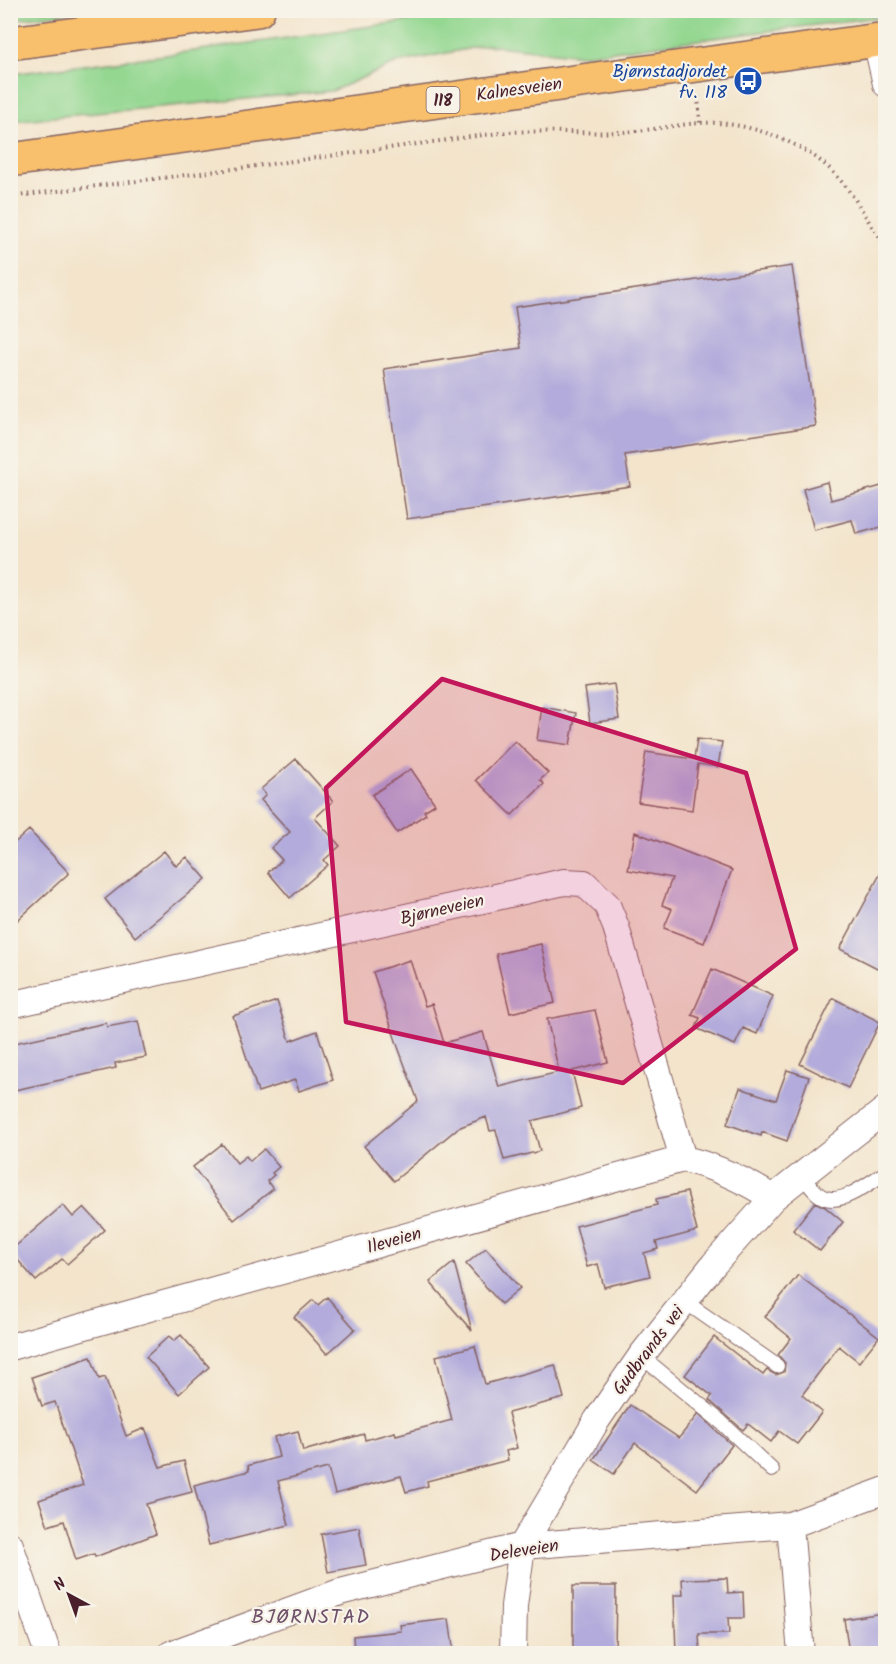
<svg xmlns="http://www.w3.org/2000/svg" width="896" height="1664" font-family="Kalam,sans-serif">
  <rect width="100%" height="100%" fill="#f7f3e8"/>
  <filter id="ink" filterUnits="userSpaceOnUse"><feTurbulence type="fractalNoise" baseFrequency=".0167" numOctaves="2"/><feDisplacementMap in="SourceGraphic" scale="12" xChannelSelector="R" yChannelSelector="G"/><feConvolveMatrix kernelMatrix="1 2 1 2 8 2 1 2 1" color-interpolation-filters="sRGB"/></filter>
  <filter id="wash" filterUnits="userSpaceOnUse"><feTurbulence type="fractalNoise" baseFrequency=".008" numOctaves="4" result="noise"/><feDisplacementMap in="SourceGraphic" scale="24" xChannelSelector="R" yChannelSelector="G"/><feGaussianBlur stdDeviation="1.35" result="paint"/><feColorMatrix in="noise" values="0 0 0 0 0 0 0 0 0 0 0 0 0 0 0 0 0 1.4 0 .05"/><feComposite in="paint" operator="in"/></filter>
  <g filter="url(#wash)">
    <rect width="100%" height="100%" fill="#f3e4cb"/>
    <path fill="#93d790" stroke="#6e7b5e" stroke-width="1.5" d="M11,10H82V11L11,20Z
      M485,10H885L886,16L582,55L487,45L397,63L332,91L11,121V74L158,56Z"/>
    <g id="blocks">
      <path fill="#b2abdb" d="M792,266L816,426L625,455L630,486L407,519L384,369L521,348L515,307Z
        M827,482L831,500L885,485V526L856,534L852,520L814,530L803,489Z
        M614,684L619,719L590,723L585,688Z
        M542,707L576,713L570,745L537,740Z
        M697,739L722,742L718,767L698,764L692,810L638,802L646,752L694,759Z
        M515,741L548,773L540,780L544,784L512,815L476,780Z
        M296,759L333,801L315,818L340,846L324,860L328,865L290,898L268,872L282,860L271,848L290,832L261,800L266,795L261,789Z
        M411,769L435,804L424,811L426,814L397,833L372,795Z
        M29,830L69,873L10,927V847Z
        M635,832L732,870L704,943L664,928L672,909L662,905L672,878L628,870Z
        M164,851L176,866L187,857L206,879L135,937L105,899Z
        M885,865V972L840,949Z
        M541,944L555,1003L510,1013L496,954Z
        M410,960L425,1006L432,1004L444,1043L483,1032L499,1087L559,1072L547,1019L595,1010L608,1062L572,1071L581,1108L532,1121L540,1151L504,1160L496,1130L490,1131L486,1117L458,1128L394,1181L364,1146L418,1101L398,1047L373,972Z
        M712,969L773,996L757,1034L743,1028L735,1045L696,1028L700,1018L692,1015Z
        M833,998L880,1022L848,1088L800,1064Z
        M277,1001L290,1041L317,1031L333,1080L299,1091L295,1080L258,1092L233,1016Z
        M138,1021L146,1057L115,1063L116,1068L10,1091V1044L106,1023L107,1027Z
        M787,1070L809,1077L787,1141L762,1132L761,1136L727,1124L740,1088L776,1100Z
        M222,1144L237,1163L246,1156L250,1161L264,1149L279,1167L272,1173L274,1175L267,1181L273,1189L234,1220L193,1167Z
        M687,1192L697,1231L656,1242L658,1249L644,1253L650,1276L604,1287L598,1264L587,1267L576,1226L657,1205L656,1199Z
        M815,1202L825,1207L843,1222L820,1251L793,1230Z
        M63,1205L73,1217L84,1207L105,1230L67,1264L62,1259L36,1281L10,1251Z
        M486,1248L520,1288L501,1304L466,1264Z
        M454,1262L472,1331L430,1282Z
        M798,1275L879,1337L859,1362L839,1346L802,1395L822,1412L797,1444L779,1431L771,1442L748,1424L743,1430L709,1400L712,1396L685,1375L714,1337L763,1375L767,1370L776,1375L784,1372L785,1363L778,1355L791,1338L765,1317Z
        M327,1297L355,1329L327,1354L294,1317L313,1300L318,1305Z
        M181,1335L209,1367L179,1394L146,1357L169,1336L174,1341Z
        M475,1346L485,1384L555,1365L564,1398L508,1413L517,1448L506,1451L508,1460L427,1481L428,1486L406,1492L401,1476L335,1494L328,1468L278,1481L289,1525L209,1545L194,1485L249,1471L248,1466L250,1465L279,1457L274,1437L298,1431L303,1451L364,1434L365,1440L395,1432L396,1435L452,1420L436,1356Z
        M91,1357L99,1379L105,1377L126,1436L145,1428L160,1467L184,1461L192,1492L146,1504L156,1534L95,1557L94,1554L76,1560L64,1521L48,1526L39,1500L83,1485L55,1402L42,1406L32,1377Z
        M630,1405L679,1438L698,1414L732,1445L697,1490L635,1443L614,1474L593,1460Z
        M359,1527L366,1565L328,1572L321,1534Z
        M727,1578L728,1593L743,1592L744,1618H728L729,1634H699L700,1653H676L674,1595H683L682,1579Z
        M573,1586H616L615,1653H573Z
        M882,1613L885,1647L849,1653L844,1619Z
        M449,1619L454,1653H354L353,1636L401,1631L400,1625Z"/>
    </g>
  </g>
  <g filter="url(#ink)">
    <use href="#blocks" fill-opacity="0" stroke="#856463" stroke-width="1.5"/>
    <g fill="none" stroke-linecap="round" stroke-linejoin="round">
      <g stroke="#856463" stroke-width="16">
        <path id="service" d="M802,1175C807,1181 811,1188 817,1193C837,1211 866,1184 884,1174
          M684,1301L777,1366
          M641,1356L721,1422L772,1470"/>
      </g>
      <g stroke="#856463" stroke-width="28">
        <path id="minor" d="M876,40L886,84
          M10,1005L564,882L584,883L607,905L616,927L683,1159
          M10,1347L683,1159C716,1166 744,1180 773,1198
          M790,1525L801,1654
          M10,1545L48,1654
          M171,1654L340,1592L522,1546L790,1525L886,1490
          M513,1654L514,1606L522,1546L597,1420L641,1356L714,1264L773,1198L886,1109"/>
      </g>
      <g stroke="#856463" stroke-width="36">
        <path id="primary" d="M10,160L886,39"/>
      </g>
      <g stroke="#856463" stroke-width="36">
        <path id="motorway" d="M10,43L258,10"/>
      </g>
      <path stroke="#856463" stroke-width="4" stroke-dasharray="1.5 4.5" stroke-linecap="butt" d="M698,97L700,123
        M10,197L249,167L499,133C539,129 578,134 618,132C645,132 672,125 700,123C745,120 806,142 837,176C857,198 869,224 886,248"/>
      <use href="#service" stroke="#fff" stroke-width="14"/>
      <use href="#minor" stroke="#fff" stroke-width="26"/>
      <use href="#primary" stroke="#f8bf6c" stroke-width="33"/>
      <use href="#motorway" stroke="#f8bf6c" stroke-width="33"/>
    </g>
  </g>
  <path fill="#c2185b" fill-opacity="0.2" stroke="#c2185b" stroke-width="4.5" stroke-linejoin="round" d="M442,679L746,773L796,949L623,1083L346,1022L326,788Z"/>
  <defs>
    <g id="bus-disc" transform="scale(1.5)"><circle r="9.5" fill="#1a4fb4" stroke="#f7f3e8"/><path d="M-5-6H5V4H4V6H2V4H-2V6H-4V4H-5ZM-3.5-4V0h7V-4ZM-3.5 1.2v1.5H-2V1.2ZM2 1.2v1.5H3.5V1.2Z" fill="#fff"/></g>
  </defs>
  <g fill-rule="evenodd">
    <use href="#bus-disc" x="748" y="81"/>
  </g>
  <g text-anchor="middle" stroke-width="4.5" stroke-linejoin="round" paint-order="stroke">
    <rect fill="#f7f3e8" stroke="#7e5f64" stroke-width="1.5" x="426.5" y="87" width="33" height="26" rx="4.5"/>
    <g font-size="16" font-weight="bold" fill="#4a1f2b">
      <text x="443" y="106">118</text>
    </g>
    <g font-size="18" fill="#164399" stroke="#f7f3e8" text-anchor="end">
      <text x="727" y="77">Bjørnstadjordet<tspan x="727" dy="21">fv. 118</tspan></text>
    </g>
    <g font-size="18" fill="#4a1f2b" stroke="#f7f3e8">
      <text transform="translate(519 89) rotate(-8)" y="6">Kalnesveien</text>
      <text transform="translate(442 909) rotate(-13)" y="6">Bjørneveien</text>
      <text transform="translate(394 1240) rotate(-16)" y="6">Ileveien</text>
      <text transform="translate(648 1350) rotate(-53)" y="6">Gudbrands vei</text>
      <text transform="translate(524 1550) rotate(-9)" y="6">Deleveien</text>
    </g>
    <g font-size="20" letter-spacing="1.5" fill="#6e5069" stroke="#f7f3e8">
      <text x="311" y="1623">BJØRNSTAD</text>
    </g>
  </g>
  <rect width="896" height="1664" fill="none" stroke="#f7f3e8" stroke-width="36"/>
  <g transform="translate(69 1595) rotate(319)" stroke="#f7f3e8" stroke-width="4.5" paint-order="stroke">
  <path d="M0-4.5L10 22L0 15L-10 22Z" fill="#4a1f2b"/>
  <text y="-9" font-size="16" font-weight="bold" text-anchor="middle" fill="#4a1f2b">N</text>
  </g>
</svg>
